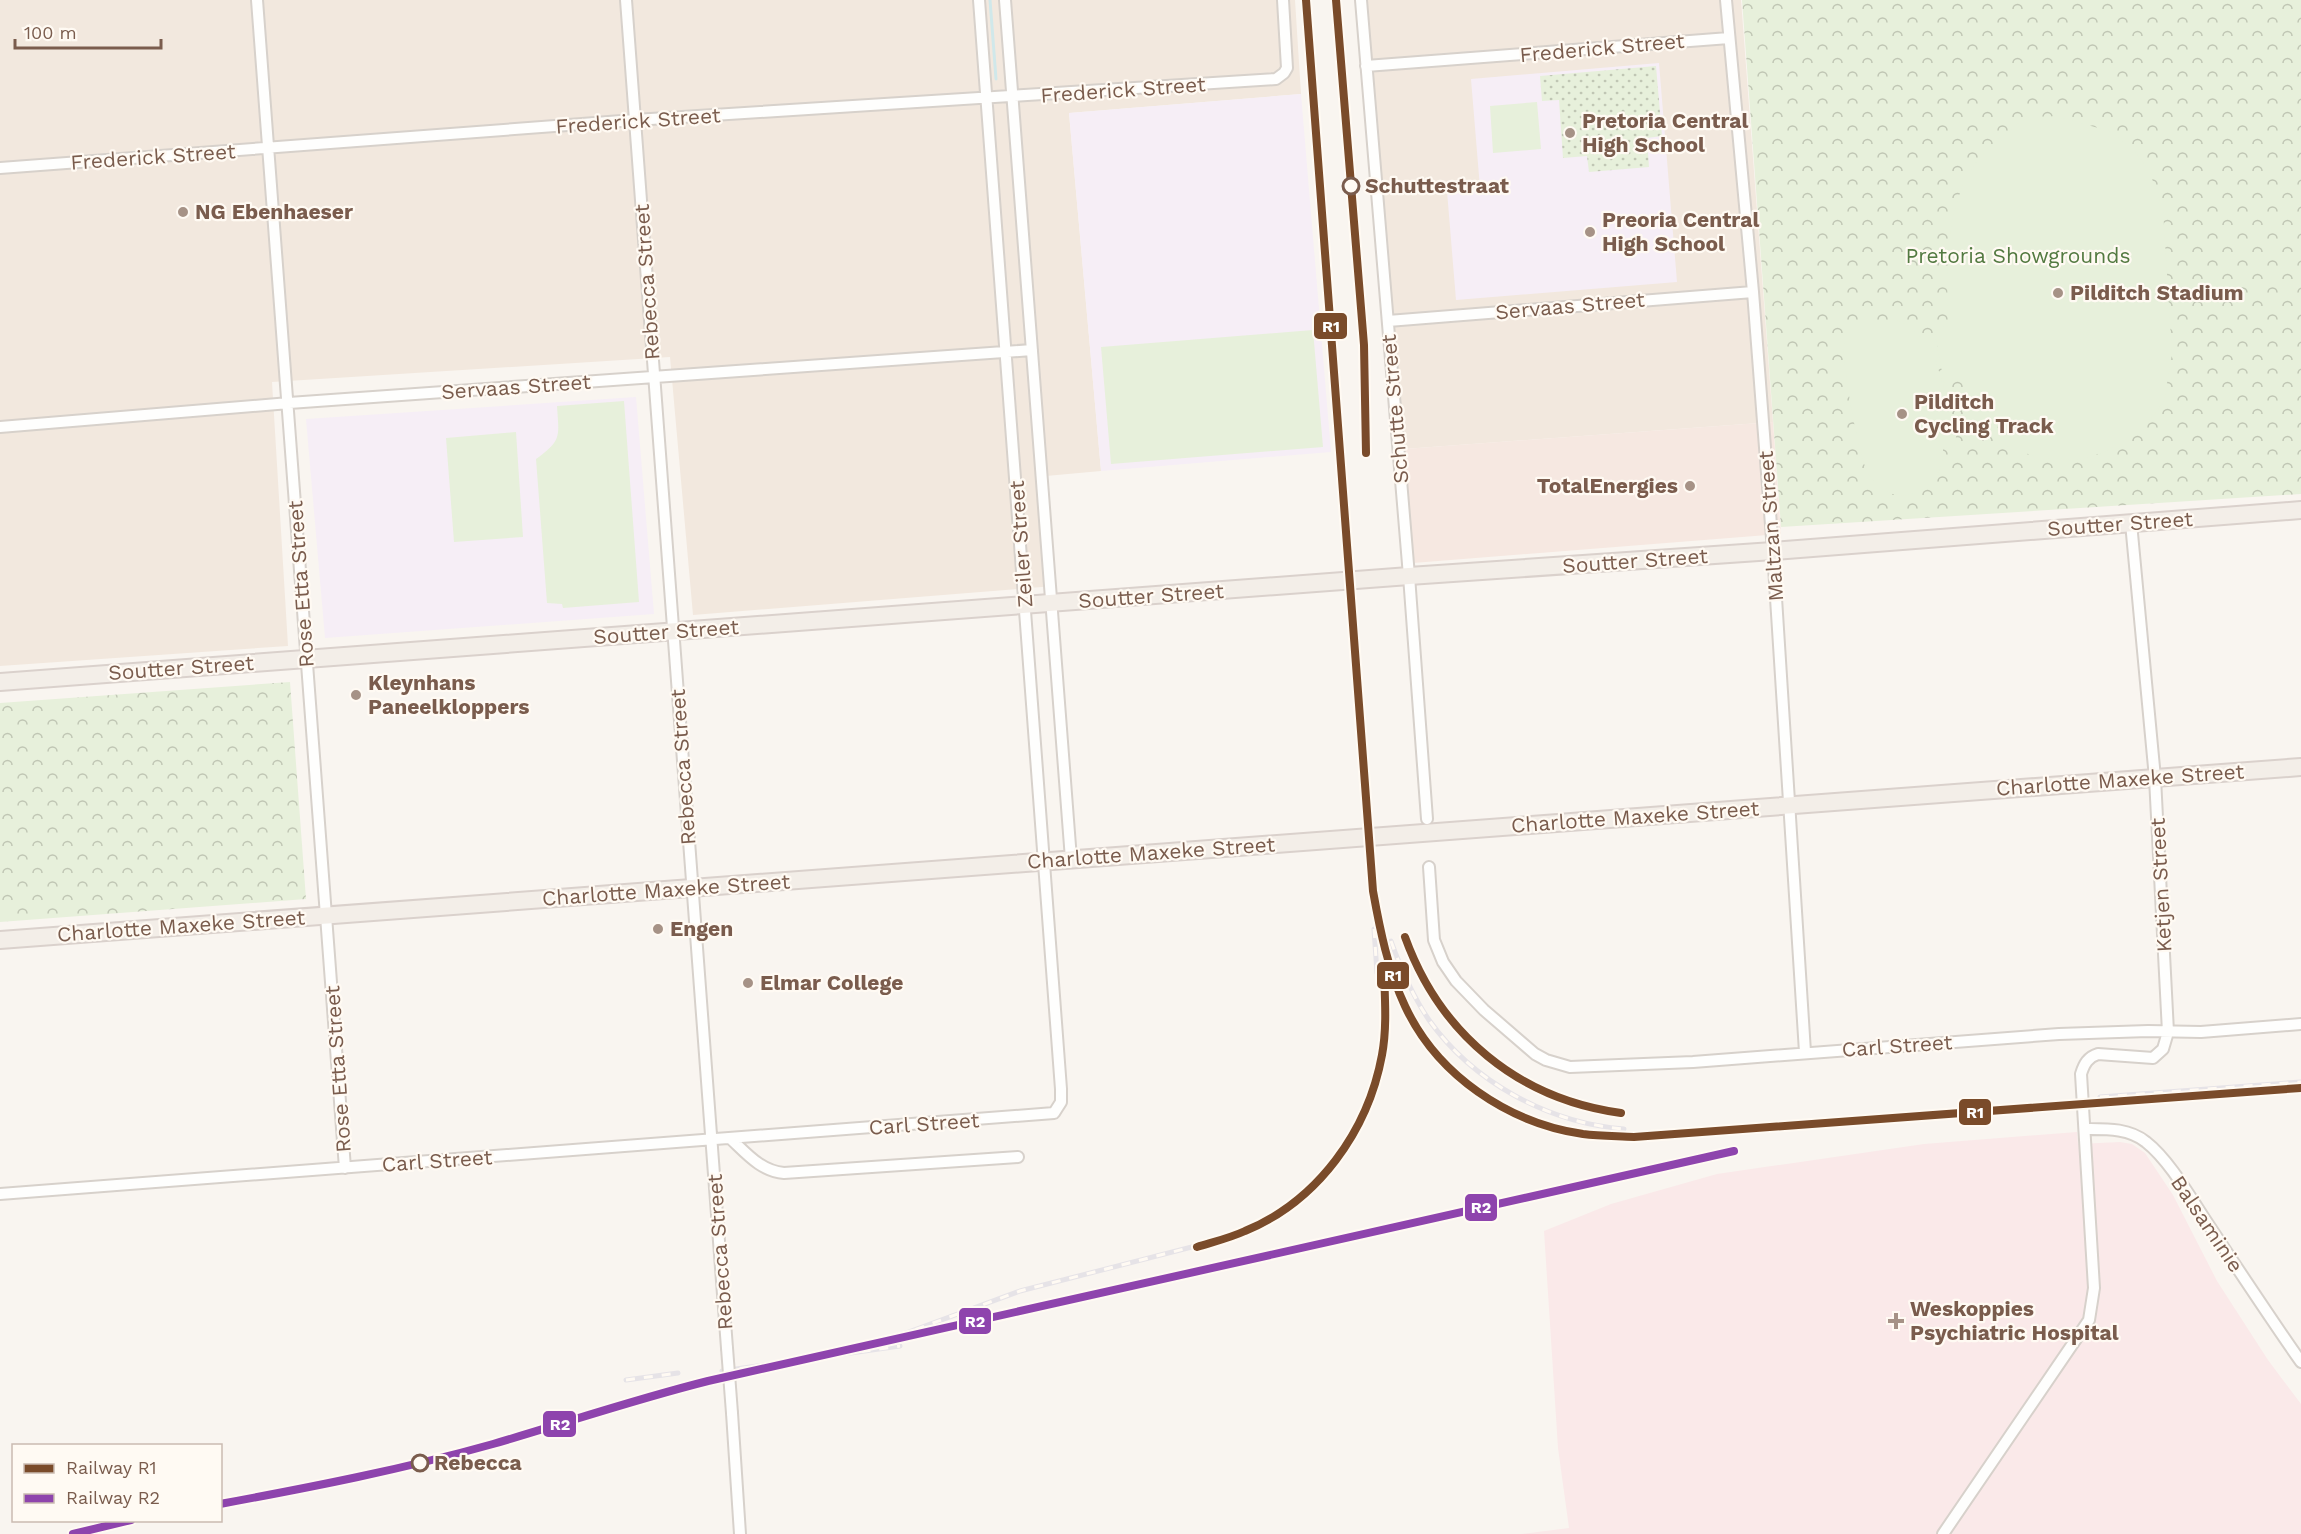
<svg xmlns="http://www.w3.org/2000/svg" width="2301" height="1534" font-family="'Work Sans',sans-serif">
  <defs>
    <pattern id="grass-dots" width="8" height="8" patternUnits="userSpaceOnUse" patternTransform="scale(1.5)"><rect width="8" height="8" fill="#e7f0db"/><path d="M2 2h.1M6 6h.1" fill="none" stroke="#c0c6b4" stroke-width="1.8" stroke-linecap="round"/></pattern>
    <pattern id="forest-crowns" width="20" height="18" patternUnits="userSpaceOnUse" patternTransform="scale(1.5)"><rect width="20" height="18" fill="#e7f0db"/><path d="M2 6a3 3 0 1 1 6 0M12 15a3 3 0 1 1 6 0" fill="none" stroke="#c0c6b4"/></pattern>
  </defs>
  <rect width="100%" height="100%" fill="#f9f5f0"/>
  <path fill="#f2e8de" d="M0,0H1295L1301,94L1069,113L1101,471L1046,476L1055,586L693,615L670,357L272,382L288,646L0,666Z
    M1367,0H1741L1773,422L1404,449Z"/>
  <path fill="#f6e8e1" d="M1773,422L1781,534L1413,563L1404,449Z"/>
  <path fill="#f6eef6" d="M1659,63L1677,282L1456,300L1447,191L1480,188L1471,79Z
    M1301,94L1331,452L1101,471L1069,113Z
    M636,397L654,614L325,638L306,419Z"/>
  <path fill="#fae9e9" d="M2077,1132L2078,1144L2120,1142L2132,1144L2145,1153L2173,1195L2217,1281L2268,1360L2301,1404V1534H1521L1569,1528L1558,1448L1544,1231L1611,1204L1717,1174L1924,1144Z"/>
  <path fill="url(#grass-dots)" d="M1656,66L1662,136L1647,138L1649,167L1589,172L1587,156L1563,158L1559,100L1542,101L1540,76Z"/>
  <path fill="url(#forest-crowns)" d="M1742,0H2301V494L1781,527Z
    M290,682L306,899L0,922V703Z"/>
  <path fill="#e7f0db" d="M1537,102L1541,149L1493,153L1490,106Z
    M2055,116L2109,131L2132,148L2149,170L2163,210L2172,354L2164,401L2143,430L2104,452L2078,460L2039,458L2007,446L1990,412L1981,417L1961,379L1944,383L1934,329L1948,326C1947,257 1942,178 2005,134C2012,129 2020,121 2028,118C2036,116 2047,117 2055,116Z
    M1896,320L1908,325L1932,348L1957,432L1954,447L1943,448C1946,491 1894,515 1869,475C1859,459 1843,369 1844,349C1844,344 1846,339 1848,335L1875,323Z
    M1313,330L1323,447L1111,464L1101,347Z
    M624,401L639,602L563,608L562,604L547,603L536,459C562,440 559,437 557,406Z
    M516,432L523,537L454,542L446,438Z"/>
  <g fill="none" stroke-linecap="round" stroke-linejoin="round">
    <path stroke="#d0e8ea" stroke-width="3" d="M990,0L996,79"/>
    <g stroke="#d7d1cb" stroke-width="14">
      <path id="minor" d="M257,0L345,1168
        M626,0L727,1348
        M1005,0L1071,859
        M1361,0L1409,576L1427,819
        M1726,0L1753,292L1773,551L1805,1052
        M1366,66L1729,38
        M0,168L635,120L1276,79L1284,73L1287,68L1283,0
        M1388,321L1753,292
        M0,427L289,403L1032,350
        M1429,867L1434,940L1443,962L1456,981L1484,1010L1535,1054L1546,1060L1570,1067L1693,1062L2059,1034L2148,1031L2201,1032L2301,1024
        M2085,1129C2106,1129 2129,1128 2146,1142C2168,1159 2189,1195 2204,1218C2236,1266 2268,1315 2301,1362
        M731,1139C747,1154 761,1171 784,1173L1018,1157
        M0,1194L1054,1113L1061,1102V1089L979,0
        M732,1413L740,1534
        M1943,1534L2089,1320L2094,1288L2081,1074C2084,1064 2088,1057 2098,1054L2153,1058L2163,1049L2168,1032L2155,778L2131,523"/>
    </g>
    <g stroke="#dad1cc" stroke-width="20">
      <path id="primary" d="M0,682L1409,576L1773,551L2301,510
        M0,940L2301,767"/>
    </g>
    <use href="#minor" stroke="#fefefd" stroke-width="10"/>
    <use href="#primary" stroke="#f3eee8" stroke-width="16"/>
    <g stroke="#e6e3e7" stroke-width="5">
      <path id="rail" d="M1306,0L1373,891C1380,930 1388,969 1404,1005C1416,1031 1435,1054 1456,1073C1537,1150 1637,1138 1739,1130C1795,1126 1851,1122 1907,1118
        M1374,929L1377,973
        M1391,941C1401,969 1412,995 1429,1020C1473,1082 1548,1123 1624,1129
        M2100,1097L2301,1082
        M864,1345L906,1333L1020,1291L1223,1239C1307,1209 1367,1143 1382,1054C1387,1024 1386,992 1383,962
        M808,1359L900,1346
        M722,1371L805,1359
        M626,1380L678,1373"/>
    </g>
    <use href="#rail" stroke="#fffaf3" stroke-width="3" stroke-dasharray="9" stroke-linecap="butt"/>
    <g stroke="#d7d1cb" stroke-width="14" stroke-linecap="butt">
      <path id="minor-bridge" d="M727,1348L732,1413"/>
    </g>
    <use href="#minor-bridge" stroke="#fefefd" stroke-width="10"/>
    <g stroke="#fffaf3" stroke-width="12">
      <path id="rail-1" d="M1306,0L1373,891C1380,930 1388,970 1405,1006C1437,1075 1508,1123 1583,1134C1600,1136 1617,1136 1634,1137L2301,1088
        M1336,0L1364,345L1366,453
        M1405,937C1440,1034 1518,1099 1621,1113
        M1197,1247C1213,1242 1230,1238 1245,1231C1318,1201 1368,1131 1382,1055C1387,1028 1385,1000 1384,972"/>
    </g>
    <g stroke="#fffaf3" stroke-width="12">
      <path id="rail-2" d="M220,1504C312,1487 404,1469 493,1444C565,1423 636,1399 708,1381L1734,1151
        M73,1534L131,1520"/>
    </g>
    <use href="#rail-1" stroke="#7a4b2a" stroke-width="8"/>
    <use href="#rail-2" stroke="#8e44ad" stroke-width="8"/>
  </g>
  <g fill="#a69286" stroke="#fffaf3" stroke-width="2">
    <circle cx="1570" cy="133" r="6"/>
    <circle cx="183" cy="212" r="6"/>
    <circle cx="1590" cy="232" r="6"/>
    <circle cx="2058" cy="293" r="6"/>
    <circle cx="1902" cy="414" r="6"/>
    <circle cx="1690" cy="486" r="6"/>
    <circle cx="356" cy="695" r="6"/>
    <circle cx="658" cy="929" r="6"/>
    <circle cx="748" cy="983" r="6"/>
    <path d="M1893 1312h6v6h6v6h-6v6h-6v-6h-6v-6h6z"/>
  </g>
  <g fill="#fffaf3" stroke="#7a5c4d" stroke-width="3">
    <circle cx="1351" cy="186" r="8"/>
    <circle cx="420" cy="1463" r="8"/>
  </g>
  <g text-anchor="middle" stroke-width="4.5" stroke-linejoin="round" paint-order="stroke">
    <g font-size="21" fill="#7a5c4d" stroke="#fffaf3">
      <text transform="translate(1602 48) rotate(-5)" y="7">Frederick Street</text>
      <text transform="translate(1123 90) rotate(-4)" y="7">Frederick Street</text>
      <text transform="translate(638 121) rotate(-4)" y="7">Frederick Street</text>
      <text transform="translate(153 157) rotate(-4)" y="7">Frederick Street</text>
      <text transform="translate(647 282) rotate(-94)" y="7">Rebecca Street</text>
      <text transform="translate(1570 306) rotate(-5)" y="7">Servaas Street</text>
      <text transform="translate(516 387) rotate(-4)" y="7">Servaas Street</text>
      <text transform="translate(1395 409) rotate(-95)" y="7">Schutte Street</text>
      <text transform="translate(2120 524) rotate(-4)" y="7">Soutter Street</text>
      <text transform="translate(1771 526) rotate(-94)" y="7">Maltzan Street</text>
      <text transform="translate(1021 544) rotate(-94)" y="7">Zeiler Street</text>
      <text transform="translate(1635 561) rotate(-4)" y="7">Soutter Street</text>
      <text transform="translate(301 584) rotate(-94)" y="7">Rose Etta Street</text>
      <text transform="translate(1151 596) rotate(-4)" y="7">Soutter Street</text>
      <text transform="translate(666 632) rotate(-4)" y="7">Soutter Street</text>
      <text transform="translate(181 668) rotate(-4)" y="7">Soutter Street</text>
      <text transform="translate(683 767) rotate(-94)" y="7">Rebecca Street</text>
      <text transform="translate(2120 780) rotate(-4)" y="7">Charlotte Maxeke Street</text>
      <text transform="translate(1635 817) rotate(-4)" y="7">Charlotte Maxeke Street</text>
      <text transform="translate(1151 853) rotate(-4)" y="7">Charlotte Maxeke Street</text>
      <text transform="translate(2161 885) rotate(-93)" y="7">Ketjen Street</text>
      <text transform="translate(666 890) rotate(-4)" y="7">Charlotte Maxeke Street</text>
      <text transform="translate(181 926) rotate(-4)" y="7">Charlotte Maxeke Street</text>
      <text transform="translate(1897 1046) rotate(-4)" y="7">Carl Street</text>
      <text transform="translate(338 1069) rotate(-94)" y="7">Rose Etta Street</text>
      <text transform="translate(924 1124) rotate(-4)" y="7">Carl Street</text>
      <text transform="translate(437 1161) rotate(-4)" y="7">Carl Street</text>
      <text transform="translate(2207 1224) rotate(56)" y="7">Balsaminie</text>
      <text transform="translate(720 1252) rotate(-94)" y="7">Rebecca Street</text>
    </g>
    <g font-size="21" font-weight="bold" fill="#7a5c4d" stroke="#fffaf3" text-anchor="start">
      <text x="1582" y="128">Pretoria Central<tspan x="1582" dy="24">High School</tspan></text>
      <text x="195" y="219">NG Ebenhaeser</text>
      <text x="1602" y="227">Preoria Central<tspan x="1602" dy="24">High School</tspan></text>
      <text x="2070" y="300">Pilditch Stadium</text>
      <text x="1914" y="409">Pilditch<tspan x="1914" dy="24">Cycling Track</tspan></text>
      <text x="1678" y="493" text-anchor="end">TotalEnergies</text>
      <text x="368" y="690">Kleynhans<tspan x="368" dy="24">Paneelkloppers</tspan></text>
      <text x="670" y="936">Engen</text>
      <text x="760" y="990">Elmar College</text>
      <text x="1910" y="1316">Weskoppies<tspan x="1910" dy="24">Psychiatric Hospital</tspan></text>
    </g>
    <g font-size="21" font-weight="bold" fill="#7a5c4d" stroke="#fffaf3" text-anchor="start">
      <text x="1365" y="193">Schuttestraat</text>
      <text x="434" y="1470">Rebecca</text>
    </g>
    <g font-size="21" fill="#537a41" stroke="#fffaf3">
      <text x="2018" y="263">Pretoria Showgrounds</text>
    </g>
  </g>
  <g stroke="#fffaf3" stroke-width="2">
    <rect x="1313" y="312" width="35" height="28" rx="6" fill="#7a4b2a"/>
    <rect x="1376" y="961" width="34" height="29" rx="6" fill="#7a4b2a"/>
    <rect x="1958" y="1098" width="34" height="28" rx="6" fill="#7a4b2a"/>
    <rect x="1464" y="1193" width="34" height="29" rx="6" fill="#8e44ad"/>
    <rect x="958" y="1307" width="34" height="28" rx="6" fill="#8e44ad"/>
    <rect x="542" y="1410" width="35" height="28" rx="6" fill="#8e44ad"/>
  </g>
  <g font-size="16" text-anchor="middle" font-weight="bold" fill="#fff">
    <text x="1331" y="332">R1</text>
    <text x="1393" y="981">R1</text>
    <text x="1975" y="1118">R1</text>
    <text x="1481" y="1213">R2</text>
    <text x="975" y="1327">R2</text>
    <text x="560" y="1430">R2</text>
  </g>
  <rect x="12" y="1444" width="210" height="78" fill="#fffaf3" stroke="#cabbb1" stroke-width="1.5"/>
  <rect x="24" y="1464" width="30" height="9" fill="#7a4b2a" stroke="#cabbb1" stroke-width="1.5"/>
  <text x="66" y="1474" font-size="18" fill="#7a5c4d">Railway R1</text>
  <rect x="24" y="1494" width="30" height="9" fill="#8e44ad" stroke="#cabbb1" stroke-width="1.5"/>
  <text x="66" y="1504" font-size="18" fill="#7a5c4d">Railway R2</text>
  <path d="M15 39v9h146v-9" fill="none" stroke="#7a5c4d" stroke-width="3"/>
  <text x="24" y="39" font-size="18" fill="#7a5c4d" stroke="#fffaf3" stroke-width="4.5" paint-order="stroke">100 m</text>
</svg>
